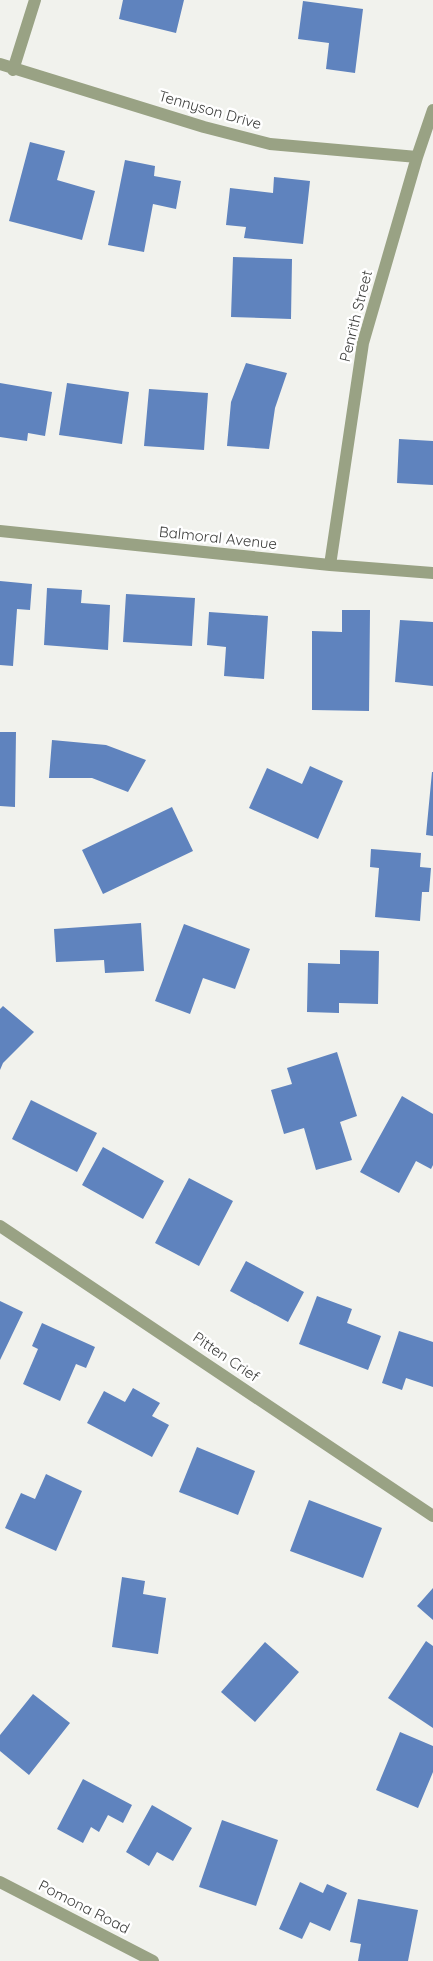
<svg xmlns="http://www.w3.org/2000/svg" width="433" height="1961" font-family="Quicksand,sans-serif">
  <rect width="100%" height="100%" fill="#f1f2ed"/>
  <path fill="#5f83be" d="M123,0H184L176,33L119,19Z
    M303,1L363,9L355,73L326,69L329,43L298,39Z
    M30,142L65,151L57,180L95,191L82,240L9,221Z
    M125,160L155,166L154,176L181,181L176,209L153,204L144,252L108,245Z
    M274,177L310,181L303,244L244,238L246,227L226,225L230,188L273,193Z
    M233,257L292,259L291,319L231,317Z
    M246,363L287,373L275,408L269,449L227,446L231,402Z
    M0,383L52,392L45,436L28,433L27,441L0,437Z
    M67,383L129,392L122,444L59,435Z
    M149,389L208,393L204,450L144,446Z
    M399,439L433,441V485L397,483Z
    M0,581L32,584L30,610L17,609L13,666L0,665Z
    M47,588L82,590L81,603L110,605L108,650L44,645Z
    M126,594L195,598L192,646L123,642Z
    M342,610H370L369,711L312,710V631L342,632Z
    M209,612L268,616L264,679L224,676L226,647L207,645Z
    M400,620L433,622V686L395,682Z
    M0,732H16L15,807L0,806Z
    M52,740L106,745L146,760L128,792L92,778H49Z
    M310,766L343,781L318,839L249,808L267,768L302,784Z
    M432,772H433V836L426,835Z
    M172,807L193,851L103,894L82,850Z
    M371,849L421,853L420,867L431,868L429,892H422L420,921L375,917L379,868L370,867Z
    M141,923L144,971L105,973L104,960L56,962L54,929Z
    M184,924L250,949L235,989L203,978L190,1014L155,1001Z
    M340,950L379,951L378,1004L339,1003V1013L307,1012L308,963L340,964Z
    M3,1006L34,1032L3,1063L0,1070V1009Z
    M337,1052L357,1116L340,1122L352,1160L316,1170L304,1128L284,1134L271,1090L292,1084L287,1068Z
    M402,1096L433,1114V1165L431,1169L416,1161L399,1193L360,1172Z
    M31,1100L97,1133L77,1172L12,1139Z
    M103,1147L164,1181L143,1219L82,1185Z
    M189,1178L233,1201L199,1266L155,1243Z
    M246,1261L304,1292L288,1322L230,1291Z
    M317,1296L352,1309L347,1323L381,1336L368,1370L299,1344Z
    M0,1301L23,1312L0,1360Z
    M42,1323L95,1347L86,1368L76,1364L60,1401L23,1384L38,1349L32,1346Z
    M399,1331L433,1342V1387L406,1378L402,1390L382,1383Z
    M133,1388L160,1403L152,1416L169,1425L152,1457L87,1423L104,1391L125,1402Z
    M197,1447L255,1471L238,1515L179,1492Z
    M46,1474L82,1491L56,1551L5,1528L21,1493L35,1499Z
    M309,1500L382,1528L363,1578L290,1551Z
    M122,1577L145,1581L143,1594L166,1598L158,1654L112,1647Z
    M433,1588V1620L417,1606Z
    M426,1641L433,1646V1728L388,1698Z
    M265,1642L299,1672L255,1722L221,1692Z
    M33,1694L70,1723L29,1775L0,1751V1735Z
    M400,1732L433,1746V1772L418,1808L376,1790Z
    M83,1779L132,1805L123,1823L108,1815L99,1832L91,1827L83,1843L57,1829Z
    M152,1805L192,1828L173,1861L157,1852L149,1866L126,1852Z
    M222,1820L278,1840L256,1906L199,1887Z
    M300,1882L323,1893L327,1884L347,1893L330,1931L310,1922L302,1939L279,1929Z
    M358,1899L418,1910L408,1961H358L361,1944L350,1942Z"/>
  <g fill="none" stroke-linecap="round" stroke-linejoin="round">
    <path stroke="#99a284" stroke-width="12" d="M0,64L204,127L270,144L417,157
      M13,70L35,0
      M0,531L330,565L433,573
      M330,565L363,343L417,157L433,110
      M0,1226L433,1516
      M0,1882L153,1961"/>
  </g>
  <g text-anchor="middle" stroke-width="5" stroke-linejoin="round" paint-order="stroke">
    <g font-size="15" fill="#3c3d3b" stroke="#fff">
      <text transform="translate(210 110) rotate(16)" y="5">Tennyson Drive</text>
      <text transform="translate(356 316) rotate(-76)" y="5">Penrith Street</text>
      <text transform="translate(218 538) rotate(6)" y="5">Balmoral Avenue</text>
      <text transform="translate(226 1357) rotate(34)" y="5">Pitten Crief</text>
      <text transform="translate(84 1907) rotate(27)" y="5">Pomona Road</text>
    </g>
  </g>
</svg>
